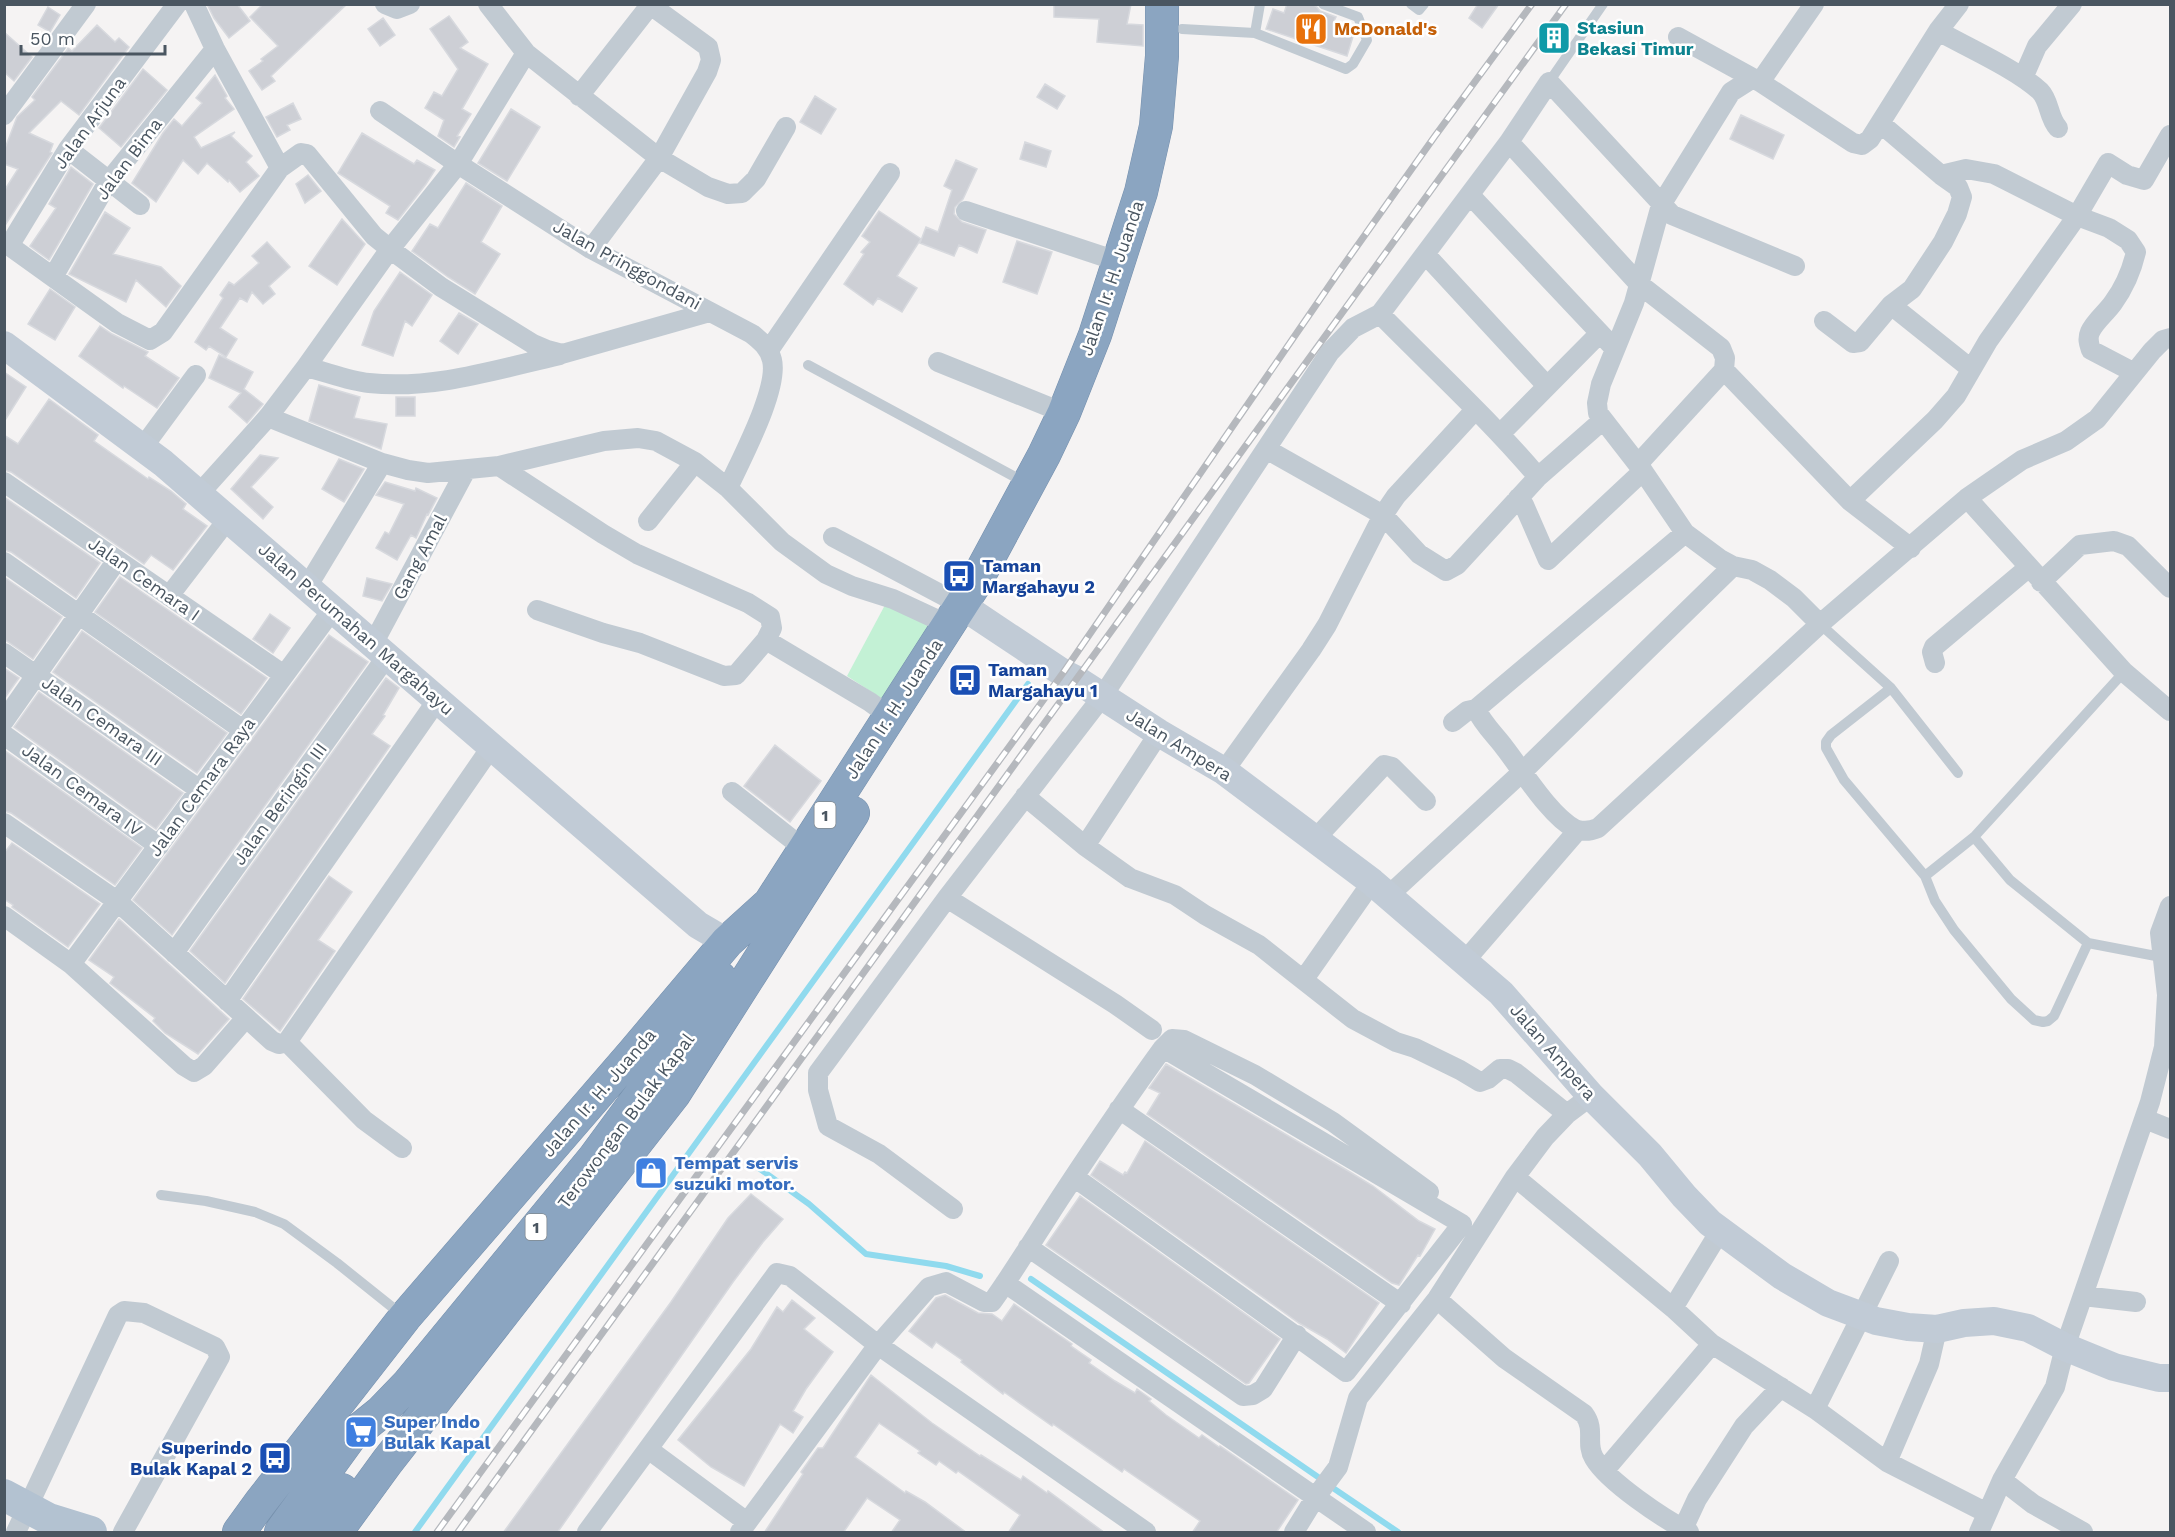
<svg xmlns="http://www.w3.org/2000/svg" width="2175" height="1537" font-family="'Work Sans',sans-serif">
  <rect width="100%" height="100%" fill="#f5f3f3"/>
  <path fill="#c3f1d5" d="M885,605L936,629L884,700L847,676Z"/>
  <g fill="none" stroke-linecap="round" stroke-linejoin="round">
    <path stroke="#90daee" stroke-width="6" d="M753,1164L809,1204L866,1254L946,1266L980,1276
      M1031,1279L1318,1477
      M1333,1488L1398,1532
      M415,1532L1028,684"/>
  </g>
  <path fill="#cdcfd5" stroke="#d7d9de" stroke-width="1.5" d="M207,4H237L250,21L229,38L214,18Z
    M263,4H347L271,76L275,81L262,90L249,71L263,61L261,59L278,46L250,17Z
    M1054,4H1131L1127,24L1143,25V46L1097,42L1099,19L1054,17Z
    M1287,4H1310L1316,6L1320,11L1336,17L1334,21L1354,27L1355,30L1347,56L1266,29L1273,9L1284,13Z
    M1478,4H1499L1482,28L1469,18Z
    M48,7L60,15L50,32L38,25Z
    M449,16L468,42L460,48L488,64L462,109L471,114L457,136L460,137L454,147L438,136L444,120L425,108L434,92L442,96L458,69L430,29Z
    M383,18L395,35L380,46L368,29Z
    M97,25L115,42L119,38L129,47L79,115L61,101L29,133L53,144L50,152L52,153L4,227V191L18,169L4,164V151L17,117L35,100L32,97L67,50L68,48L72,51Z
    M4,32L32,57L14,81L4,72Z
    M143,69L167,90L121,147L99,128Z
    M215,75L227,96L225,98L234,109L194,137L201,148L235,132L231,136L252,156L246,162L259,176L240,192L229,180L228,182L207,163L198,174L183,160L156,202L132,183L163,133L174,119L182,126L202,103L196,98Z
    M1045,84L1065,96L1057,109L1037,97Z
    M815,96L836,109L821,134L800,122Z
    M293,103L301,119L287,125L290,130L277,137L266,117Z
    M511,109L540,127L507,181L478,163Z
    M1741,115L1784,135L1773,159L1730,139Z
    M362,133L414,164L417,160L435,170L426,184L398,220L386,213L390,206L338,173Z
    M1025,142L1051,151L1046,167L1020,159Z
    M956,160L977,169L963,199L955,207L954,214L962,222L986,230L977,253L959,245L954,256L920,243L926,227L938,232L952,190L944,186Z
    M71,167L93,184L49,260L30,246L56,208L49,204Z
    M308,175L321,191L305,203L296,184Z
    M466,183L502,206L481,242L500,254L475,294L448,277L412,251L430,224L438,228Z
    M879,211L921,239L897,276L917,288L902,312L878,298L873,305L844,284L864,254L861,252L870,242L862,236Z
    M105,212L130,228L113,254L161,267L181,286L166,307L136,280L126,302L69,274Z
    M342,219L365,244L337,285L309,266Z
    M1017,241L1052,252L1037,294L1003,282Z
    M267,242L290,267L269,286L275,294L263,304L252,292L247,302L240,298L220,328L237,339L226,357L209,346L206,350L195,342L223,298L220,295L229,282L234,285L259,263L252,256Z
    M400,272L432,295L412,326L405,321L393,356L362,345L374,311Z
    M50,289L75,307L55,340L28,324Z
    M459,313L478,324L458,354L440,341Z
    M100,326L112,334L148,352L145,356L179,378L157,408L124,386L123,388L79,356Z
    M219,355L253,372L244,389L263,404L247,423L229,407L241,393L209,378Z
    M4,372L26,387L4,422Z
    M319,385L360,397L354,418L387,424L381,449L309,421Z
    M396,397H415V416H396Z
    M49,399L98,435L94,441L148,479L149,477L171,491L186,504L183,509L207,526L173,570L151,555L144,564L11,472L4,470V435L18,444Z
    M260,455L278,458L251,487L273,507L263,519L231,489Z
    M339,459L364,469L344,502L322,489Z
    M385,482L415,491L416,488L437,498L428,515L427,514L416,538L411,535L397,560L376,548L385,532L389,534L404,504L376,495Z
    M4,497L100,563L76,598L11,552L4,550Z
    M4,577L62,617L33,659L4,639Z
    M120,577L267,678L241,714L95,612Z
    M367,578L392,584L382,601L363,596Z
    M270,614L290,628L273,653L253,639Z
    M82,631L227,733L197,773L53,672Z
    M329,635L368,662L172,935L133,900Z
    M4,668L19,678L4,699Z
    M386,678L399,688L383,715L385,716L372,734L390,746L225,983L190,951Z
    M39,692L183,793L156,829L14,727Z
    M775,745L821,781L790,822L744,786Z
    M4,750L142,848L115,885L11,813L4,811Z
    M12,843L100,904L68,947L12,907L13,905L4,899V853Z
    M329,876L352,892L318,940L335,951L280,1031L243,999Z
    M119,919L229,1019L198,1054L165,1033L153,1021L155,1018L110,983L114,977L89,960Z
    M1166,1064L1350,1172L1373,1186L1419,1221L1435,1229L1420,1256L1418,1255L1399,1285L1392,1283L1147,1114L1160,1093L1149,1088Z
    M1145,1141L1379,1303L1346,1353L1327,1339L1299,1323L1091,1175L1100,1161L1123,1175L1125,1172L1127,1173Z
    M751,1194L783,1219L763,1242L733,1282L557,1533H503L671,1302L728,1218Z
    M1080,1196L1280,1339L1249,1383L1246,1384L1046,1245Z
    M945,1295L978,1313L992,1314L1002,1321L1014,1304L1072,1344L1071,1346L1091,1360L1089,1363L1115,1381L1135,1393L1137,1389L1151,1399L1149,1401L1166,1415L1199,1438L1202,1435L1219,1447L1220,1446L1298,1500L1276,1533H1192L1200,1521L1124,1469L1122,1472L1053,1424L1052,1426L1004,1392L1003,1394L961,1362L962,1360L936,1342L932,1348L909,1331L936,1298Z
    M792,1300L815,1318L804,1329L833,1352L806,1389L793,1411L803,1417L793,1433L780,1424L744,1486L711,1467L678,1440L751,1349L777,1307L783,1312Z
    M871,1375L932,1423L980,1456L981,1455L1021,1480L1023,1476L1047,1493L1048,1491L1105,1533H1008L1020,1515L958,1471L956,1473L939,1461L936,1465L918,1453L920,1451L879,1423L855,1457L905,1493L906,1491L925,1502L967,1533H891L900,1520L867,1498L843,1533H764L803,1474L801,1472L818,1448H823Z"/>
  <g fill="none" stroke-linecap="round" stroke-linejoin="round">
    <g stroke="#7690ad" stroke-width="34">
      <path id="highway" d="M239,1532L260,1503L405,1317L634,1052L727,942L770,903L974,585L1044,455L1064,413L1095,335L1141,192L1156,126L1162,56V4
        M281,1532L350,1437L381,1412L408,1384L594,1158L658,1071L720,978
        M309,1532L342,1490
        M336,1532L387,1462L674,1094L853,813"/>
    </g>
    <path stroke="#c1cad2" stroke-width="10" d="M1411,4L1419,10L1424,4
      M1182,29L1255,33L1260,4
      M1255,33L1346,69L1353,64L1367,40L1358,17L1323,4
      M1549,82L1603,4
      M808,365L1015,477L1024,483
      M1820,624L1891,688L1958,773
      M1891,688L1831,735L1826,742V748L1844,780L1925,876L1935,901L1954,930L2011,999L2034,1020L2043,1022L2048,1021L2054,1016L2088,943L2161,957
      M1974,837L2010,880L2088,943
      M1925,876L1974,837L2124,672
      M161,1195L206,1201L255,1212L284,1224L337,1263L402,1315"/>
    <path stroke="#c1cad2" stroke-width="20" d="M194,4L215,49L280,168L301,153L307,154L374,236L390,249L441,287L533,344L547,350L562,354L710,312
      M385,4L397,9L410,4
      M488,4L526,53L659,158L708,187L728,194L742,193L756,179L786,127
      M1938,31C1967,47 2016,69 2040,91C2050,101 2048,117 2058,128
      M1678,37L1760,82L1853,143L1862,145L1870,139L1938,31L1959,4
      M1753,78L1731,92L1661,205L1634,303L1601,384L1597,403L1598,413L1643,471L1685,533L1720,559L1733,566L1752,570L1770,580L1794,598L1820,624
      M2023,78L2037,46L2072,4
      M1760,82L1814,4
      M579,96L651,4
      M380,111L458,164L591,249L752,334C761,341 769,348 772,360C779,389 741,459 728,488
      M4,115L86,4
      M1509,142L1639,284L1721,348L1725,358L1724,370L1638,464
      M68,149L140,205
      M1941,175L1966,169L1994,174L2077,216L2109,228L2128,240L2136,252C2132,269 2124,288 2113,303C2106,313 2095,321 2090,332C2087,339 2089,344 2091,350L2133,372
      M1470,195L1615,349
      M966,211L1120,262
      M4,242L117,323L150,340L163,332L280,168
      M9,246L68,149L177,4
      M591,249L659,158L707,72L711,60L708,47L649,4
      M1426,255L1547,386
      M53,277L108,182L215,49
      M1891,305L1971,369
      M1380,314C1433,368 1489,419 1538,477
      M1824,321L1853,343L1860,342L1891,305L1912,289L1943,242L1957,214L1962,197L1958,187L1941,175L1880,123
      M769,350L890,173
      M938,362L1064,413
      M306,367C327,372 348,381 369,383C434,390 498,369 560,355
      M1724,370L1850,501L1911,548
      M268,417L382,463L408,470L428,473L499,466L604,441L638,438L656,441L695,462L728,488L782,542L826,574L852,586L893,599L949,625
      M1501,433L1600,333
      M143,447L196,375
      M1266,449L1383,515L1419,554L1446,571L1457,565L1538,477L1603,420
      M499,466L603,534L637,554L748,603L770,617L772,628L766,640
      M4,482L284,675
      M199,494L268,417L306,367L390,249L458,164L526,53
      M1518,498L1524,505L1548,560L1643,471
      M1967,498L2124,672L2170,711
      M1850,501L1935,420L1956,396L1988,341L2077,216L2108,163L2127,175L2144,180L2170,135
      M648,521L695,462
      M833,537L961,605
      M4,562L243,730
      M2041,582L2080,545L2114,541L2128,546L2170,588
      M307,587L382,463
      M169,596L228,519
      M537,610L603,633L640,643L724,676L736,675L766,640L870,702L889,716
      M373,644L466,470
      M4,653L200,790
      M1935,663L1932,652L1934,647L2028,568
      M1476,709C1483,724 1495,735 1504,747C1522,770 1550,816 1575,829C1583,832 1591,831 1598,828L1820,624L1967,498L2022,460L2066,441L2097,419L2152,351L2163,340L2170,338
      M4,721L117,560
      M1453,722L1467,711L1476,709L1685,533
      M4,735L159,846
      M1224,771L1311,650L1327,625L1383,515L1396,496L1475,410
      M732,792L803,848
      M1025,796L1085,846L1130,878L1175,895L1205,915L1259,945L1353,1019L1396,1042L1415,1048L1460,1070L1480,1082L1488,1079L1500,1069H1508L1516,1073L1567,1114
      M4,823L117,901L272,1041L279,1044L287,1042L492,746
      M1316,838L1384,765L1392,767L1426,801
      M1085,846L1159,733
      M1388,896L1521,773L1733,566
      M947,898L1115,1004L1152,1030
      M4,916L71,964L184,1066L194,1072L204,1066L245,1019
      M174,953L387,656
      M1464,962L1578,830
      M71,964L333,609
      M1304,979L1372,882
      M227,1001L438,699
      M287,1042L364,1120L402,1148
      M1163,1048L1172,1039L1184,1040L1255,1075L1333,1122L1429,1192
      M1119,1109L1401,1304
      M2145,1119L2170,1129
      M1515,1177L1673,1308
      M953,1209L879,1154L828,1126L818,1090V1073L947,898L1102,697L1330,352L1353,328L1380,314L1509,142L1549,82L1672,215L1795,266
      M1720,1231L1673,1308L1712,1344L1815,1409L1887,1462L1987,1513
      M1028,1247L1243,1396L1253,1395L1263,1389L1297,1335
      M1005,1283L1366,1532
      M2083,1296L2136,1302
      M1437,1299L1504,1358L1584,1414C1596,1430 1585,1443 1594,1458C1608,1482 1664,1519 1689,1532
      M1815,1409L1889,1261
      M648,1449L747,1522
      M1887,1462L1929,1364L1937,1329
      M1604,1471L1712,1344
      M2002,1480L2033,1504L2083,1532
      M1683,1529L1697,1499L1744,1426L1781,1387
      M16,1532L118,1315L124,1311L144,1313L215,1347L220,1357L123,1532
      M587,1532L777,1273L790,1276L878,1345L1146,1532
      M740,1532L878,1345L929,1287L946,1282L984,1302H992C1017,1267 1039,1230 1062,1195C1095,1145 1128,1096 1163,1048L1462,1224L1346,1372L1074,1177
      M1294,1532L1315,1498L1338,1467L1358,1398L1437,1299L1515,1177L1545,1137L1567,1114L1591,1096
      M1979,1532L2002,1480L2055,1387L2065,1347L2150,1102L2164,1047L2167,995L2160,933L2170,906"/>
    <path stroke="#c1cbd6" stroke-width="28" d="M4,345L163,463L698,925L727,942
      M961,605L1063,673L1077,680L1159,733L1224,771L1372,882L1501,993L1591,1096L1650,1155L1684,1196L1710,1223L1782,1276L1828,1303L1876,1321L1908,1327L1937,1329L1964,1323L1994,1321L2028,1328L2065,1347L2114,1367L2159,1378H2170"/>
    <path stroke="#b3c2d1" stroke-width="32" d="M4,1495L49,1519L91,1532"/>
    <use href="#highway" stroke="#8ba5c1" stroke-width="33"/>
    <g stroke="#b5b8bd" stroke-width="7">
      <path id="rail" d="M437,1532L1063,673L1338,273L1435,136L1532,4
        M458,1532L1566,4"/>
    </g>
    <use href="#rail" stroke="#fff" stroke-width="4.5" stroke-dasharray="14" stroke-linecap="butt"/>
  </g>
  <defs>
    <g id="restaurant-square" transform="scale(1.725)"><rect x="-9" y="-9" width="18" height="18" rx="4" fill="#e8710a" stroke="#fff"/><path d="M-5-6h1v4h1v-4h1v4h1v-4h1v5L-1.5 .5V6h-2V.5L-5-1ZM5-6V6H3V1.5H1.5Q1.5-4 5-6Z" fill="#fff"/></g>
    <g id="building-square" transform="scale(1.725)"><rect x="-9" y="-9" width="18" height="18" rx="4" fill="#0f9aa8" stroke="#fff"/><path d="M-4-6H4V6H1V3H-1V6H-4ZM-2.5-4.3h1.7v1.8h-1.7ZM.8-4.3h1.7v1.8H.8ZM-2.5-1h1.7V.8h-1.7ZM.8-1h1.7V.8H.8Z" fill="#fff"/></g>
    <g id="bus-square" transform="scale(1.725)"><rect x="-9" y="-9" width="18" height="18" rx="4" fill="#1a4fb4" stroke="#fff"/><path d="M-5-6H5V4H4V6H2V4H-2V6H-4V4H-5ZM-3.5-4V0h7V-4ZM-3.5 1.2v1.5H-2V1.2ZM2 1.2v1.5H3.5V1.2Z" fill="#fff"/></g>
    <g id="shop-square" transform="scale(1.725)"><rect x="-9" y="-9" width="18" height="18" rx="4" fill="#3f7fe0" stroke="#fff"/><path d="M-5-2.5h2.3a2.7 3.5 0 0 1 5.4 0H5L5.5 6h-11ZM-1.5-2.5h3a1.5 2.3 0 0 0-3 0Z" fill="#fff"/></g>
    <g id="supermarket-square" transform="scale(1.725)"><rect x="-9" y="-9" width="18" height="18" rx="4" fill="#3f7fe0" stroke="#fff"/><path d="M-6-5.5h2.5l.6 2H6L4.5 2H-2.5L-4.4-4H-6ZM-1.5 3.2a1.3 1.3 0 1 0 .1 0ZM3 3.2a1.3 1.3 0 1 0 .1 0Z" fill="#fff"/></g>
  </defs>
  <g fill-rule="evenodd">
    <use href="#restaurant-square" x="1311" y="29"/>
    <use href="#building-square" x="1554" y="38"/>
    <use href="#bus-square" x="959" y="576"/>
    <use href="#bus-square" x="965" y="680"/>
    <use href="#shop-square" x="651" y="1173"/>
    <use href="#supermarket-square" x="361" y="1432"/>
    <use href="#bus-square" x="275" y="1458"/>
  </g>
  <g text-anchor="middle" stroke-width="5" stroke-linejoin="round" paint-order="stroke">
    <g fill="#fff" stroke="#808990" stroke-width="1.5">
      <rect x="814.5" y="802" width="21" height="26" rx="4.5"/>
      <rect x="525.5" y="1214" width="21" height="26" rx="4.5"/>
    </g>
    <g font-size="16" font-weight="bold" fill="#4a5661">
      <text x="825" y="821">1</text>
      <text x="536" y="1233">1</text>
    </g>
    <g font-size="18" font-weight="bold" fill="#0d838f" stroke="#fff" text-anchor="start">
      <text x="1577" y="34">Stasiun<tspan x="1577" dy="21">Bekasi Timur</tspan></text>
    </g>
    <g font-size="18" font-weight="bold" fill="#c56008" stroke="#fff" text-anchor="start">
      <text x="1334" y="35">McDonald's</text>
    </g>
    <g font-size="18" fill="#4a5661" stroke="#fff">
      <text transform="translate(90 123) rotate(-54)" y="6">Jalan Arjuna</text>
      <text transform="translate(129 159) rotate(-53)" y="6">Jalan Bima</text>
      <text transform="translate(627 265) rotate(29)" y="6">Jalan Pringgondani</text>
      <text transform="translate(1112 278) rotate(-71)" y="6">Jalan Ir. H. Juanda</text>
      <text transform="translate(420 557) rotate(-62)" y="6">Gang Amal</text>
      <text transform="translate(144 579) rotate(35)" y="6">Jalan Cemara I</text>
      <text transform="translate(356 629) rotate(41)" y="6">Jalan Perumahan Margahayu</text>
      <text transform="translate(894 709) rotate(-57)" y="6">Jalan Ir. H. Juanda</text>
      <text transform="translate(102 721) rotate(35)" y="6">Jalan Cemara III</text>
      <text transform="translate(1179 745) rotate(32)" y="6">Jalan Ampera</text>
      <text transform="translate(202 787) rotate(-54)" y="6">Jalan Cemara Raya</text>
      <text transform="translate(82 790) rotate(36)" y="6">Jalan Cemara IV</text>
      <text transform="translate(280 804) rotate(-54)" y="6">Jalan Beringin III</text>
      <text transform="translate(1553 1052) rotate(49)" y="6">Jalan Ampera</text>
      <text transform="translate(599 1093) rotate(-49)" y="6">Jalan Ir. H. Juanda</text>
      <text transform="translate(626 1121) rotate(-53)" y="6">Terowongan Bulak Kapal</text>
    </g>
    <g font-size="18" font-weight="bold" fill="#164399" stroke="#fff" text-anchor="start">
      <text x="982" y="572">Taman<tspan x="982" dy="21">Margahayu 2</tspan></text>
      <text x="988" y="676">Taman<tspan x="988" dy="21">Margahayu 1</tspan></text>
      <text x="252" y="1454" text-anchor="end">Superindo<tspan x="252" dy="21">Bulak Kapal 2</tspan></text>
    </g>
    <g font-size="18" font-weight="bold" fill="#366cbe" stroke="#fff" text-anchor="start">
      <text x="674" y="1169">Tempat servis<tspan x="674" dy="21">suzuki motor.</tspan></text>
      <text x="384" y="1428">Super Indo<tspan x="384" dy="21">Bulak Kapal</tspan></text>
    </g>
  </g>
  <rect width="2175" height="1537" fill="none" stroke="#4a5661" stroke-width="12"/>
  <path d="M21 45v9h144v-9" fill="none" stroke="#4a5661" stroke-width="3"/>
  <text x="30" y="45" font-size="18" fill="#4a5661" stroke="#ffffff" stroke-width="4.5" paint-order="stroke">50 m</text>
</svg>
